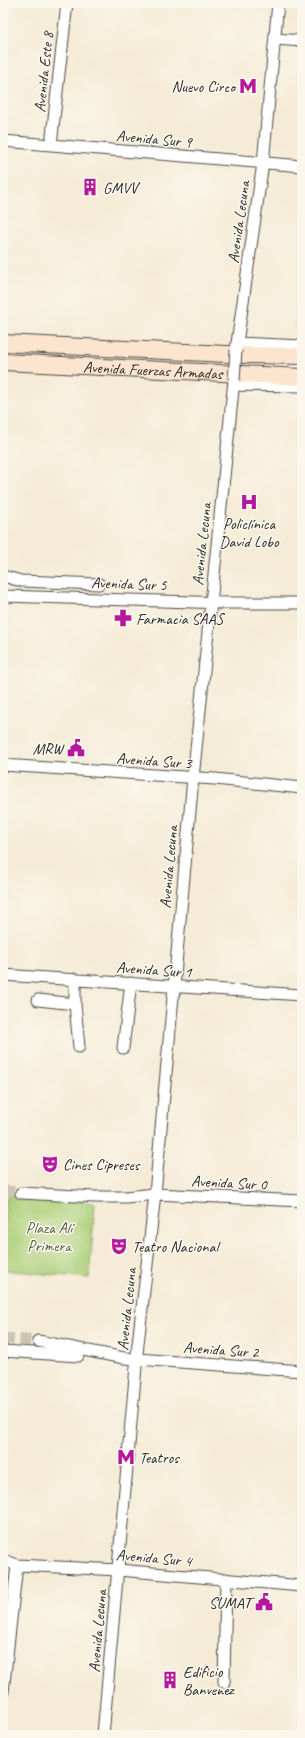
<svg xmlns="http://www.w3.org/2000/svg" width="305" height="1738" font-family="Caveat,sans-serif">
  <rect width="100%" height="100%" fill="#fbf7ec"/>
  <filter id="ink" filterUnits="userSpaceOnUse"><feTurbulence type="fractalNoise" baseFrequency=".025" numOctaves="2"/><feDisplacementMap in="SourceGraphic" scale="8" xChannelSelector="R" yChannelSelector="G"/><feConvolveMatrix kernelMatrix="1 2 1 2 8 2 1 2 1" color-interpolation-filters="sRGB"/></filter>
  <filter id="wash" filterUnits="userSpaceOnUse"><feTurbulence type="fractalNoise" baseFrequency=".012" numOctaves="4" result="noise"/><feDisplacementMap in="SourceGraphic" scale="16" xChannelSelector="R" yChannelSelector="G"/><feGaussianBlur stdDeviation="0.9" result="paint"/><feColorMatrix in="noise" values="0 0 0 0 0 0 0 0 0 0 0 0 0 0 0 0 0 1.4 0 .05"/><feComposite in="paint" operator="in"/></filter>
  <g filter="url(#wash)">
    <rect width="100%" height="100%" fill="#f5ebd6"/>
    <path fill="#add07a" stroke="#6c7e52" d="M297,296H302V333H296Z
      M7,1195L95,1203L89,1278L3,1270V1240Z"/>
  </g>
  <g filter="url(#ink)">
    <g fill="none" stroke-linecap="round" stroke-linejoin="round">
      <path stroke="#cdc5b4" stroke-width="11" stroke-dasharray="11 5.5" stroke-linecap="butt" d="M3,1190L21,1193
        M3,1338L38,1341"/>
      <g stroke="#494845" stroke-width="13">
        <path id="street" d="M275,39L302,41
          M3,141L302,166
          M51,145L67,3
          M237,343L302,346
          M236,350L263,163L278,3
          M234,385L302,386
          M3,576L21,581L99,584
          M3,596L225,603H302
          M3,765L215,779L302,788
          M3,975L302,995
          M75,979V1004L79,1047
          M38,1000L75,1004
          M123,1048L131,983
          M21,1193L95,1197H126L155,1194L302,1201
          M38,1341L124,1358L302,1371
          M3,1351L78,1356
          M3,1560L17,1565L119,1570L302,1586
          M224,1682L226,1579
          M3,1692L17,1565
          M103,1735L138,1344L155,1194L193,778L234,380"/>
      </g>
      <g stroke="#494845" stroke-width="18">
        <g id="secondary">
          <path d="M3,343L247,355L302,356"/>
          <path id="s1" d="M3,362L302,377"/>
        </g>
      </g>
      <use href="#street" stroke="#fff" stroke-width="11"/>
      <use href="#secondary" stroke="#fbe5cf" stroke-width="16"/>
      <g stroke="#494845" stroke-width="13" stroke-linecap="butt">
        <path id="street-bridge" d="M234,380L236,350"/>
      </g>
      <use href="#street-bridge" stroke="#fff" stroke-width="11"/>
    </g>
  </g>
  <defs>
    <g id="metro-bare" transform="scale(1.38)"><path d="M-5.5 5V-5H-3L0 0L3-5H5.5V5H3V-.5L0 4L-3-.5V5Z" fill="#b5179e" stroke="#fbf7ec" stroke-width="2.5" paint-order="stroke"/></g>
    <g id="building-bare" transform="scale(1.38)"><path d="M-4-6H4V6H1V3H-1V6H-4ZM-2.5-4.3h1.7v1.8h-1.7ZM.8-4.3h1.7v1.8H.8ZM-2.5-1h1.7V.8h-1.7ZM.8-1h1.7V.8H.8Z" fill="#b5179e" stroke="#fbf7ec" stroke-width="2.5" paint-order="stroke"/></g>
    <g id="hospital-bare" transform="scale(1.38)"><path d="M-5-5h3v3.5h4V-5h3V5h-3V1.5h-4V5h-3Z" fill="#b5179e" stroke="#fbf7ec" stroke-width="2.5" paint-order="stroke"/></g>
    <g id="pharmacy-bare" transform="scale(1.38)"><path d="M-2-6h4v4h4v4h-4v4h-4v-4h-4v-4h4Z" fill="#b5179e" stroke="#fbf7ec" stroke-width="2.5" paint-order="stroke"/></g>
    <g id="civic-bare" transform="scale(1.38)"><path d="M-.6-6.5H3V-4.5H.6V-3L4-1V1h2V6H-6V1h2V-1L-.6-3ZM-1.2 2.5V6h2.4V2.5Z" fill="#b5179e" stroke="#fbf7ec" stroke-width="2.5" paint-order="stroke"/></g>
    <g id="theatre-bare" transform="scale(1.38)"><path d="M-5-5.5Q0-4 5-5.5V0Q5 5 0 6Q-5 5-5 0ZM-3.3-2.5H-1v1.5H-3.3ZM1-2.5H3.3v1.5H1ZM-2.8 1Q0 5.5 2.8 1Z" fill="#b5179e" stroke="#fbf7ec" stroke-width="2.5" paint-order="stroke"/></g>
  </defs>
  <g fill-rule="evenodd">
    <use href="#metro-bare" x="248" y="86"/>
    <use href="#building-bare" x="90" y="187"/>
    <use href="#hospital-bare" x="249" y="502"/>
    <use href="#pharmacy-bare" x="123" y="618"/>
    <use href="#civic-bare" x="76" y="748"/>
    <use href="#theatre-bare" x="50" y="1164"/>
    <use href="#theatre-bare" x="119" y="1246"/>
    <use href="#metro-bare" x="126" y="1457"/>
    <use href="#civic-bare" x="264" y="1602"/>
    <use href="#building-bare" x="170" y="1680"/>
  </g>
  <g text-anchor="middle" stroke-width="3" stroke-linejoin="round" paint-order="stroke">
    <g font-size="16" fill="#2b2b2b" stroke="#fbf7ec">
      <text transform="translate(43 72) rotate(-84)" y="6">Avenida Este 8</text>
      <text transform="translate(154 138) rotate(5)" y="6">Avenida Sur 9</text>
      <text transform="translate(238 222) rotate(-82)" y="6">Avenida Lecuna</text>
      <text dy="6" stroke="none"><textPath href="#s1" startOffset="150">Avenida Fuerzas Armadas</textPath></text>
      <text transform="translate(201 544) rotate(-84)" y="6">Avenida Lecuna</text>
      <text transform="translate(129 583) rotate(2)" y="6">Avenida Sur 5</text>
      <text transform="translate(154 760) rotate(4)" y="6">Avenida Sur 3</text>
      <text transform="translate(168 867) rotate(-85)" y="6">Avenida Lecuna</text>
      <text transform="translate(154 969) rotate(4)" y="6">Avenida Sur 1</text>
      <text transform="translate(229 1182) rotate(3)" y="6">Avenida Sur 0</text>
      <text transform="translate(126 1309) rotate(-84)" y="6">Avenida Lecuna</text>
      <text transform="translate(221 1349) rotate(4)" y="6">Avenida Sur 2</text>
      <text transform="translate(154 1557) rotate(5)" y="6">Avenida Sur 4</text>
      <text transform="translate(97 1631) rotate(-85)" y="6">Avenida Lecuna</text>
    </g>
    <g font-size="16" fill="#2b2b2b" stroke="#fbf7ec" text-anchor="start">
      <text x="235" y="92" text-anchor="end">Nuevo Circo</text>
      <text x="103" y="193">GMVV</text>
      <text x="249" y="529" text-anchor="middle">Policlínica<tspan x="249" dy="18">David Lobo</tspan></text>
      <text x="136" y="624">Farmacia SAAS</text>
      <text x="63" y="754" text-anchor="end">MRW</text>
      <text x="63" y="1170">Cines Cipreses</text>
      <text x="132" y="1252">Teatro Nacional</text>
      <text x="139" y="1463">Teatros</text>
      <text x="251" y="1608" text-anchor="end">SUMAT</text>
      <text x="183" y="1677">Edificio<tspan x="183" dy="18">Banvenez</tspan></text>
    </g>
    <g font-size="16" fill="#525d43" stroke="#fbf7ec">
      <text x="49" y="1233">Plaza Alí<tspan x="49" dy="18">Primera</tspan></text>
    </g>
  </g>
  <rect width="305" height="1738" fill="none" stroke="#fbf7ec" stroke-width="16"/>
</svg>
